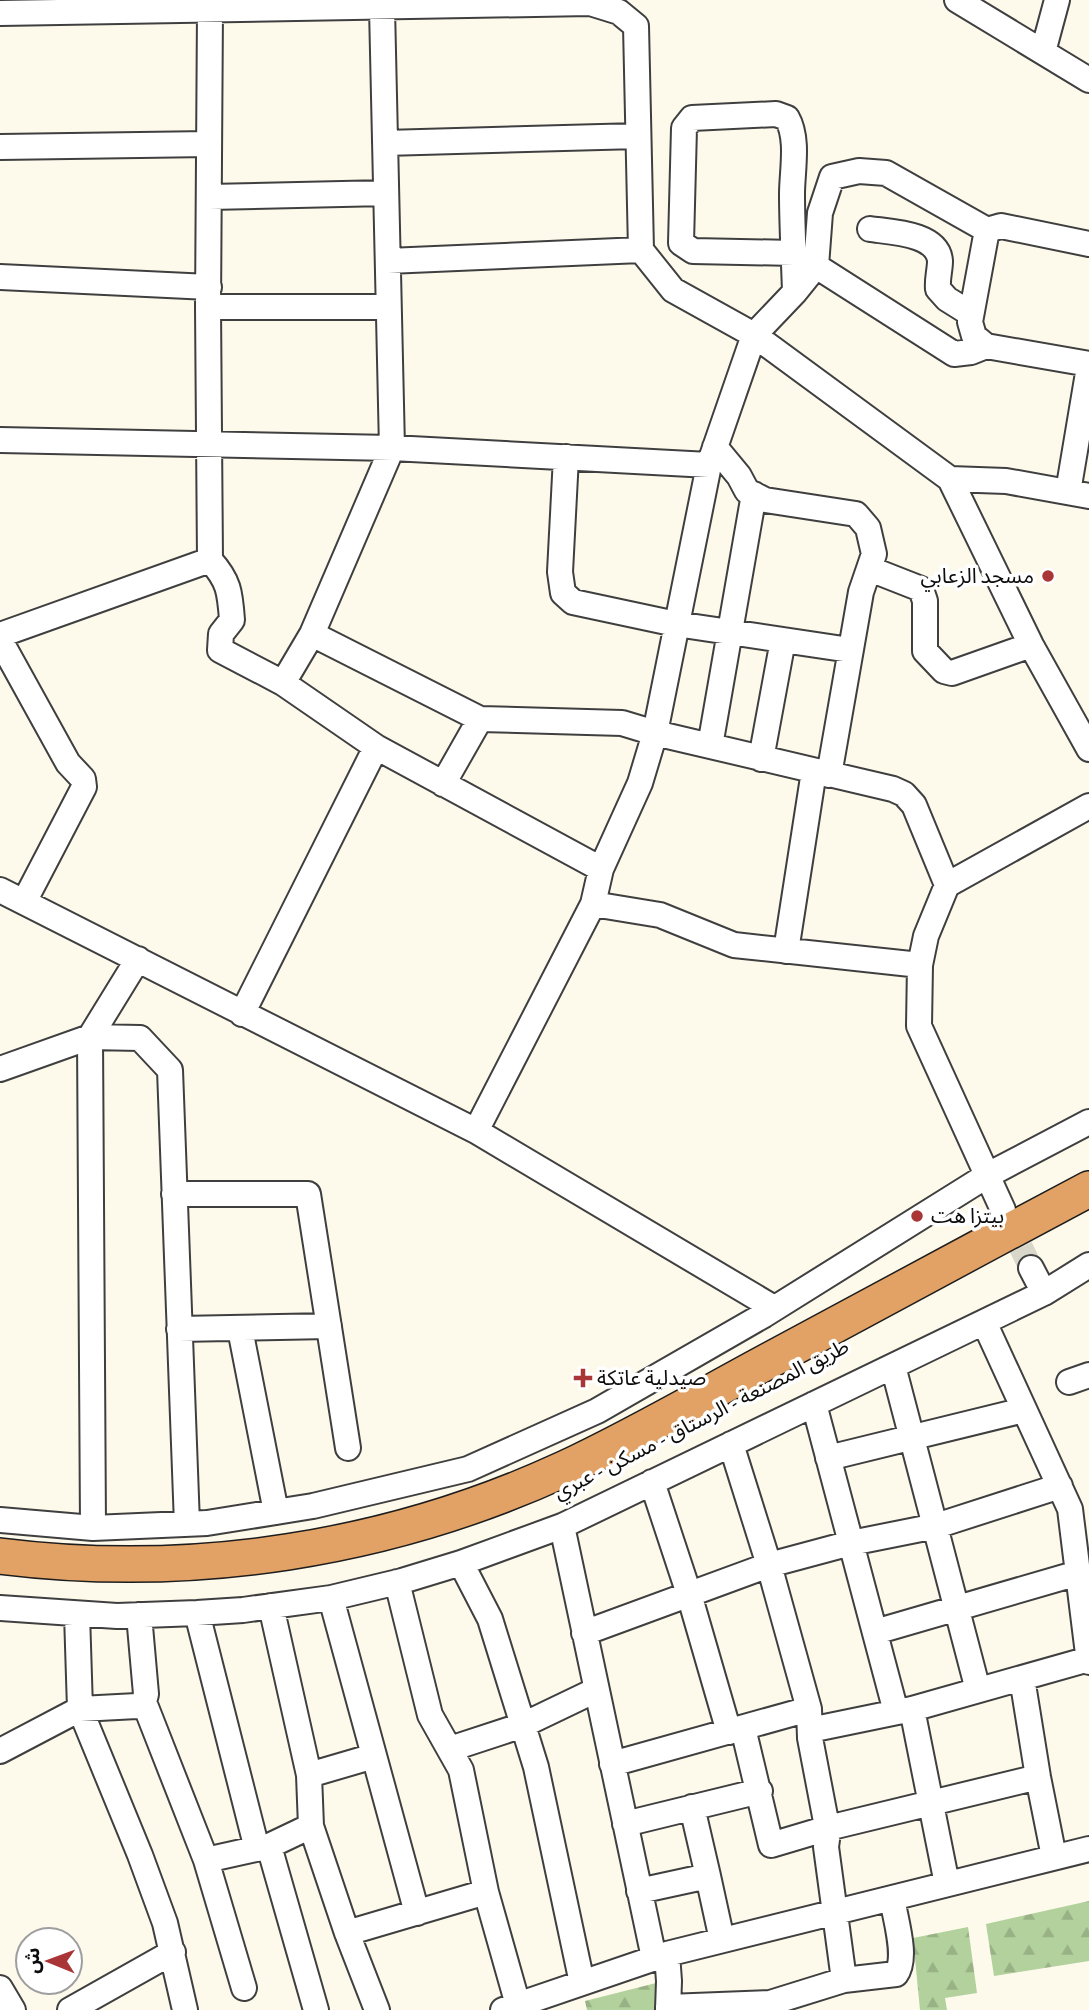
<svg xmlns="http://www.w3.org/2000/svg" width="1089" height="2010" font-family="'Crimson Pro','Noto Sans Arabic',serif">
  <defs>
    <pattern id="forest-firs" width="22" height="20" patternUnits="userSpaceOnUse" patternTransform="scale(1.75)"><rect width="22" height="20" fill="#b2d19c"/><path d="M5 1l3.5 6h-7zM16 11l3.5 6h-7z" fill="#98b285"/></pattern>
  </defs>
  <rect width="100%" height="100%" fill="#fdfaec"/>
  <path fill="url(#forest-firs)" d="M1089,1901V1961L994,1976L986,1924Z
    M968,1927L977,1993L945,1998L947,2010H920L913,1938Z
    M656,1983L664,2010H587L585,2001Z"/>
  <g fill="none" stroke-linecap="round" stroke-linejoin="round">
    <path stroke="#d9d6ca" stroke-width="24" stroke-dasharray="24 12" stroke-linecap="butt" d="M1005,1215L1031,1268"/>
    <g stroke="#3f3f3f" stroke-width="28">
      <path id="minor" d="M957,0L1089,80
        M210,10L208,307L210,560C229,581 230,592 232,620L221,634L220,650L283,683L376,747L601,869
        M0,13L590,3L619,12L636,26L641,250L673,290L754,335L795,292L816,266L820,213L832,177L859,171L886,173L987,230L1001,226L1089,244
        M1043,52L1057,0
        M385,143L638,136
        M0,147L209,144
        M209,197L386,193
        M870,229C890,232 938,233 940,261C940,270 937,279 938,289L947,299L971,314
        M987,230L970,322L974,336L986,346L1089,364
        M794,253L693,251L681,243L684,128L692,118L776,114L787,118C799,139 792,171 792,194C792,226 794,259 795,292
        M388,261L641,250
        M816,266L954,354L971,352L986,346
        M0,277L209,287
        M208,307H388
        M0,440L392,448L709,465
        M715,447L739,476L747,491L765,500L856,514L868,528L874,554L861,592L829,775
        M566,457L560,572L563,593L573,602L676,624L850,650
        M950,479L1006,481L1089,496
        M1068,492L1089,367
        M870,569L921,589L925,601V651L944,671L952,673L1031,645
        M312,634L480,719L622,723L655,733L640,783L601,869L593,904L476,1131
        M0,635L210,560
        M0,640L68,763L83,779L84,787L24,902
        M283,683L312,634L392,448L382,8
        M710,746L754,494
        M761,759L783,640
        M443,784L480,719
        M947,885L914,805L904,794L893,789L655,733L709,465L754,335L950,479L1031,645L1089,749
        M0,890L476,1131L774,1308
        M593,904L660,915L734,945L920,965
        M786,951L814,771
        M242,1014L376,747
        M0,1069L90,1037L138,959
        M174,1194H308L348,1448
        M1003,1210L919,1026L920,965L926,936L947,885L1089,806
        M1031,1268L1044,1293
        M984,1322L1070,1509L1089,1662
        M179,1329L329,1326
        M240,1329L276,1512
        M893,1366L978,1690
        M1069,1382L1089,1375
        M814,1404L896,1712
        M731,1444L769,1565L809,1709L810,1738L828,1832L826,1847L844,1980L770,2003V2010
        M828,1458L1024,1410
        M652,1482L689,1594L729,1732
        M0,1520L93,1528L207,1523L313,1506L468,1469L597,1411L764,1315L988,1175L1089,1122
        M562,1526L654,1958
        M93,1528L90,1037L140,1038L170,1070L187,1524
        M461,1563L490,1619L536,1767L582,1983
        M397,1582L430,1715L461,1770L486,1892L518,2005
        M331,1598L417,1913
        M0,1608L117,1616L197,1613L243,1610L331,1598L402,1581L461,1563L562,1526L1044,1293L1089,1265
        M197,1613L257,1849
        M77,1614L80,1709L140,1855L165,1923L185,2010
        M875,1632L1078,1573
        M584,1633L769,1565L851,1543L936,1526L1060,1486
        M1022,1678L1038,1777L1054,1857
        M144,1702L206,1860L244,1988
        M912,1709L947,1884
        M743,1728L771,1845L828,1828L1038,1777
        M810,1730L912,1709L1089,1659
        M450,1749L523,1725L596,1690
        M0,1751L80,1709L137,1706L144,1702L146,1694L139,1615
        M612,1764L809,1709
        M309,1775L374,1756
        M692,1807L708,1876
        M625,1824L760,1791
        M311,1826L347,1933L377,2010
        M269,1846L316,2010
        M206,1860L269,1846L311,1826L309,1775L271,1606
        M639,1891L708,1876L722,1940
        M347,1933L486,1892
        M667,1954L669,1981L668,2010
        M844,1980L896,1974C908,1958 895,1918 892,1898
        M0,1988L13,2010
        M668,2007L770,2003
        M70,2010L173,1952
        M503,2010L667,1954L1089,1849"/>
    </g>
    <g stroke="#1d1d1d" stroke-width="38">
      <path id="highway" d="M0,1556C192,1580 388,1550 564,1469C635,1436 703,1396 772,1359C878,1302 983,1245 1089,1189"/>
    </g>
    <use href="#minor" stroke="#fff" stroke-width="24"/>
    <use href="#highway" stroke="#e2a265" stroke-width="35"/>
  </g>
  <g fill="#aa3537" stroke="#fff" stroke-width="2.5">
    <circle cx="1048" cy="576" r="7"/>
    <circle cx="917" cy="1216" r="7"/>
    <path d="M579.5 1367.5h7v7h7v7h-7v7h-7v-7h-7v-7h7z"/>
  </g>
  <g text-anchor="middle" stroke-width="7" stroke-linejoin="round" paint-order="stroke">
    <g font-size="21" fill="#0c0c0c" stroke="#fff" text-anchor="start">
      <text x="1034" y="583" text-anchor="end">مسجد الزعابي</text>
      <text x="931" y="1223">بيتزا هت</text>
      <text x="597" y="1385">صيدلية عاتكة</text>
    </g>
    <g font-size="21" fill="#0c0c0c" stroke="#fff">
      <text transform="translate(701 1419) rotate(-27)" y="7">طريق المصنعة - الرستاق - مسكن - عبري</text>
    </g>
  </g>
  <g transform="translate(49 1961) rotate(271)"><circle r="33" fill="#ffffff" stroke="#9e9e9e" stroke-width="2"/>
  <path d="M0-5L12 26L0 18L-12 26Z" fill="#aa3537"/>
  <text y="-10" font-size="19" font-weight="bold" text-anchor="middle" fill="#0c0c0c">ش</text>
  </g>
</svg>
